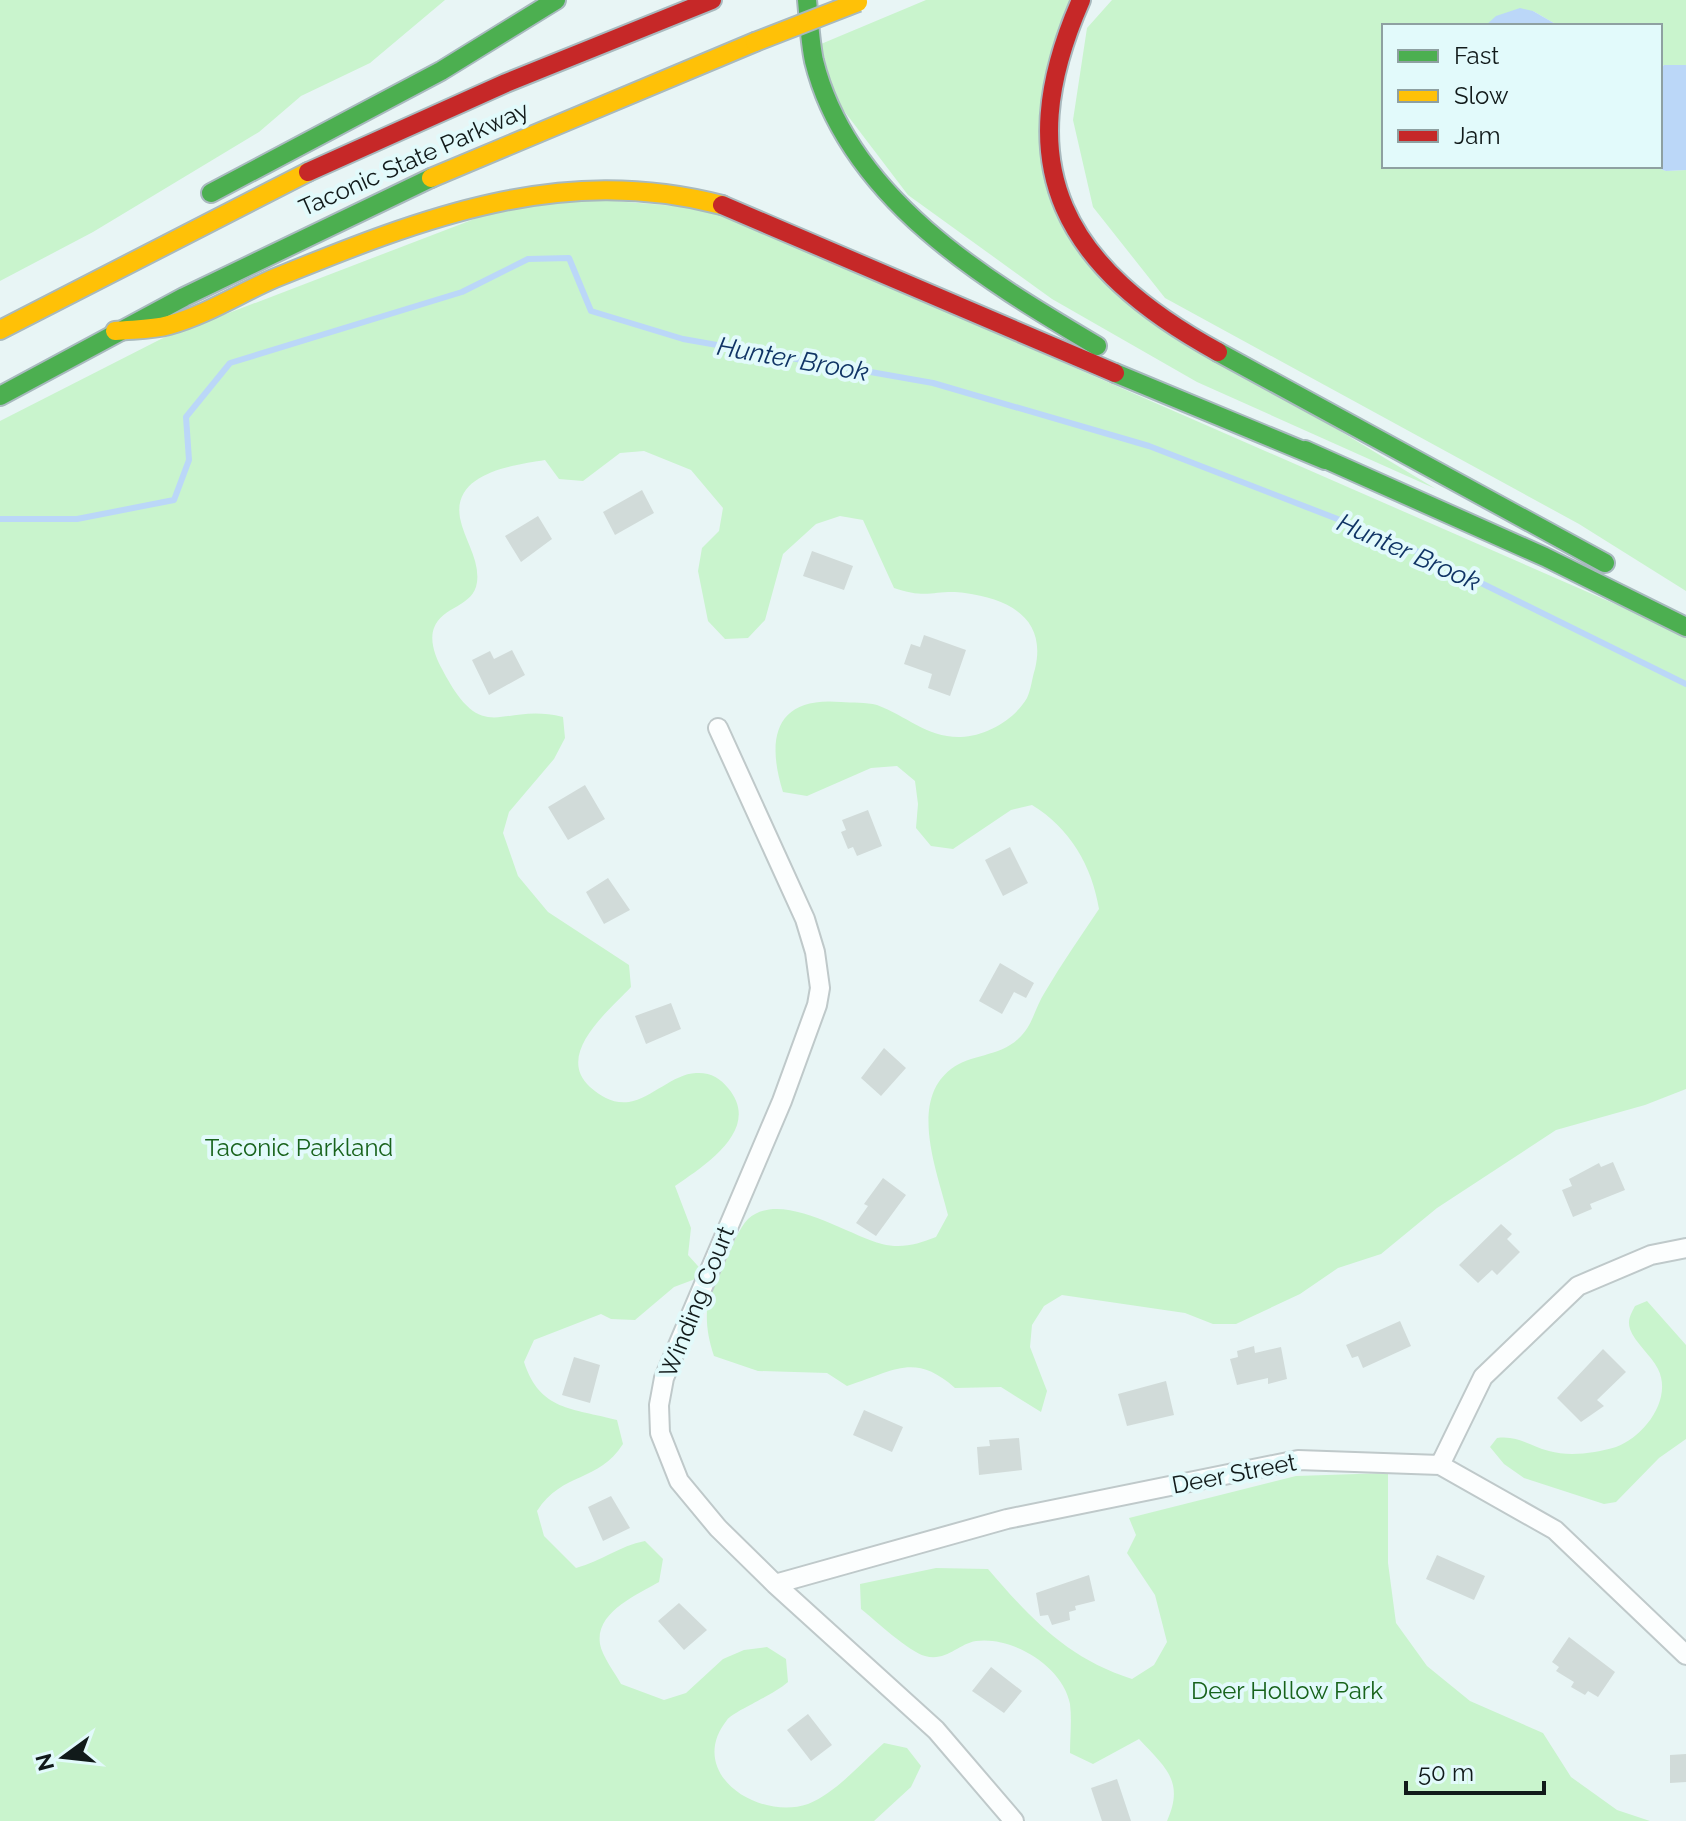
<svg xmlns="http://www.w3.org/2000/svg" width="1686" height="1821" font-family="Raleway,sans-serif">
  <rect width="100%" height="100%" fill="#e8f5f5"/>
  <path fill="#c9f4cd" d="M0,0H445L370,63L301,96L259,132L93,232L0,281Z
    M926,0H1070L1041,160L1120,298L1436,489L1197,382L1052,299L908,195L835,99L821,44Z
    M1112,0H1686V65H1664L1660,70V26H1559L1533,11L1485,26H1384V166H1652L1666,171L1686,170V591L1579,524L1165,298L1093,207L1073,120L1087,28Z
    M565,197L712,209L1686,635V1089L1645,1105L1556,1130L1437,1208L1381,1254L1338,1268L1300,1294L1236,1324H1213L1185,1313L1062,1295L1044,1306L1032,1325L1030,1347L1047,1391L1041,1412L1001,1387L955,1388C914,1352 895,1371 847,1386L827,1373L758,1371L714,1356C701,1318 706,1290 726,1256C733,1246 739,1228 748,1219C781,1189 847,1235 882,1244C902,1249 918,1244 936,1237L948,1215C938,1173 908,1102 951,1069C970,1054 999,1057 1018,1039C1033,1026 1035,1007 1045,992C1062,963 1081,936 1099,909C1092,866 1070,828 1032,805L1011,810L953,849L931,846L916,828L918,804L915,781L897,766L871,768L807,796L783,792C766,738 775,696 841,702C852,703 866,702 877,705C907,716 927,738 961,737C986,736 1014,720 1027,698C1031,690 1032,678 1035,669C1047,619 1010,599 965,593C936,589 928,600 894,588L863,520L840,516L816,524L783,554L765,620L748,638L725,639L708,621L698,571L702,548L719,531L723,508L691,470L644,451L620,453L583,481L559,479L545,460C515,465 452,472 460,518C464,539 480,560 477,582C474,607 442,606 434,628C429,641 436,658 442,669C484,750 500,701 563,717L565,738L554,759L509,812L503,833L518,876L548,912L629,965L631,987C610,1010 554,1054 590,1087C602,1097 613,1104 629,1102C652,1098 673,1074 696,1073C710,1072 720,1078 728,1088C763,1129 704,1166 675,1186L691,1228L688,1255L706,1275L674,1287L635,1320L611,1319L601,1314L534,1340L524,1362C540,1411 572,1408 617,1420L623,1444C598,1483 563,1471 537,1511L544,1536L576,1568C602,1561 619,1546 645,1541L663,1559L659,1582C637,1595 595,1612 600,1644C602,1656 615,1673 621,1684L664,1700L686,1693L723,1659L744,1650L767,1647L786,1659L788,1682C772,1696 734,1711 727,1720C685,1773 758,1821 808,1804C836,1793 861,1763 884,1743L907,1748L921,1766L911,1787L874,1821H0V421L161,339L490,213Z
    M1647,1301L1686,1345V1439L1659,1458L1616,1502L1604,1504L1524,1478L1504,1464L1490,1447L1497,1438C1518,1435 1529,1446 1549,1451C1570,1457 1595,1453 1616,1447C1644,1437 1673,1399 1658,1369C1651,1355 1635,1343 1630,1329C1627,1320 1631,1314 1635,1306Z
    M1388,1473V1563L1396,1623L1427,1666L1470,1701L1543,1733L1571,1777L1617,1810L1650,1821H1167C1185,1781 1165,1767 1139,1739L1093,1764L1070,1753C1070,1737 1072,1720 1070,1704C1063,1666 1012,1636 976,1641C958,1644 946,1662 925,1656C909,1652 875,1620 861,1609L860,1584L936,1568L988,1569C1030,1618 1068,1659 1132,1679L1154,1665L1167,1642L1155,1595L1127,1553L1136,1535L1129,1518L1296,1476Z"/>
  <path fill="#bbd7f8" d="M1520,8L1533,11L1559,26H1485L1496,16Z
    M1664,65H1686V170L1666,171L1652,166H1660V70Z"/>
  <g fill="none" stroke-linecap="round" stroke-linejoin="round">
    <path stroke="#bbd7f8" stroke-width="6" d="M0,519H77L174,500L189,460L186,417L230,363L462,292L528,259L569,258L591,311L683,339L933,383L1149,446L1402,544L1686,684"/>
  </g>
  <path fill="#d1dbd9" d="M642,490L654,513L615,535L603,512Z
    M538,516L552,539L521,562L505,536Z
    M812,551L853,566L844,590L803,576Z
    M924,635L966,650L950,696L928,688L932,674L904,664L911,644L920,647Z
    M512,650L525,675L489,695L472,660L490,651L494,659Z
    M585,785L605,819L568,840L548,807Z
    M868,810L882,846L857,856L853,847L848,849L841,832L846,830L842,820Z
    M1010,847L1028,883L1003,896L985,860Z
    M608,878L630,910L604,924L586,892Z
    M1000,963L1034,983L1026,998L1014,992L1002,1014L979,1001Z
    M671,1003L681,1029L646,1044L635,1016Z
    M884,1048L906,1068L881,1096L861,1078Z
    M1613,1162L1625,1190L1590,1204L1592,1209L1573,1217L1562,1190L1572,1186L1569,1179L1599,1163L1601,1167Z
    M883,1178L906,1195L876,1236L856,1223L868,1206L864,1204Z
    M1501,1224L1512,1234L1507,1239L1520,1252L1497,1275L1492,1270L1478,1283L1459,1265Z
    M1400,1321L1411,1346L1363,1368L1358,1356L1352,1358L1346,1345Z
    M1254,1346L1255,1353L1281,1347L1287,1379L1268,1384V1378L1237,1385L1230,1359L1238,1357L1237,1351Z
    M1603,1349L1626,1372L1597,1400L1604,1406L1581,1422L1557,1398Z
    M574,1357L600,1365L590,1403L562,1395Z
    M1166,1381L1174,1415L1127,1426L1118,1394Z
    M864,1410L903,1427L892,1452L853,1435Z
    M1019,1438L1022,1470L979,1475L977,1447L990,1446L989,1440Z
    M611,1496L630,1528L603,1541L588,1507Z
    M1437,1555L1485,1576L1474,1600L1426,1579Z
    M1089,1575L1095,1601L1075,1606L1076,1610L1069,1612L1070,1620L1052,1625L1048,1615L1040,1616L1036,1593Z
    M679,1603L707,1630L684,1650L658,1621Z
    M1569,1637L1615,1672L1598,1697L1588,1691L1585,1695L1571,1687L1574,1682L1556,1671L1559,1667L1552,1662Z
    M991,1667L1022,1691L1004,1713L972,1691Z
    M808,1714L832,1745L811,1761L787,1730Z
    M1686,1754V1782L1670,1783V1755Z
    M1117,1779L1131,1821H1102L1091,1788Z"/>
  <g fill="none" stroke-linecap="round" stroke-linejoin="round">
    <g stroke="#bfc9ca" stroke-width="22">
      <path id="street" d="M718,728L805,919L815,952L820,988L817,1005L782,1101L664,1378L659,1405L660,1433L679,1481L718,1528L775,1584L936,1730L1014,1821
        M1440,1465L1483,1377L1578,1286L1651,1255L1686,1248
        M775,1584L1007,1519L1298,1460L1440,1465L1555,1530L1686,1655"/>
    </g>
    <g stroke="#a8b9be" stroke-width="22">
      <path id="fast" d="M807,0C809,20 810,42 814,61C848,198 984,279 1097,346
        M211,193L441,71L556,0
        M1218,352L1605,563
        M1115,373L1325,460
        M0,396L184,297L431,178
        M1305,450L1545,557L1686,627"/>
    </g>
    <g stroke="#a8b9be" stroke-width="22">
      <path id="slow" d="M431,178L755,42
        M0,330L308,172
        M115,331C133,329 152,330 169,325C206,315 240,293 275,278C423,218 561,163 722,205"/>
    </g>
    <g stroke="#a8b9be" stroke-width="22">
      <path id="jam" d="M1081,0C1007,168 1065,268 1218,352
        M308,172L506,83L712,0
        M722,205L1115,373"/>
    </g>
    <use href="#street" stroke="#fcfefe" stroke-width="18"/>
    <use href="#fast" stroke="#4caf50" stroke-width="18"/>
    <use href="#slow" stroke="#ffc107" stroke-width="18"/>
    <use href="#jam" stroke="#c62828" stroke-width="18"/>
    <g stroke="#a8b9be" stroke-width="22" stroke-linecap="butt">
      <path id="slow-bridge" d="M755,42L858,2"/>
    </g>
    <use href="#slow-bridge" stroke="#ffc107" stroke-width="18"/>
  </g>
  <g text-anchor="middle" stroke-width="8" stroke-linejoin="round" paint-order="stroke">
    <g font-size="24" fill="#111a1a" stroke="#e2fafb">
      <text transform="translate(414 159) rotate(-24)" y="8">Taconic State Parkway</text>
      <text transform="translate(697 1302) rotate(-68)" y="8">Winding Court</text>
      <text transform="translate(1234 1474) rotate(-11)" y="8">Deer Street</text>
    </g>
    <g font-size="24" fill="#18631c" stroke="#e2fafb">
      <text x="299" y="1156">Taconic Parkland</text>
      <text x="1287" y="1699">Deer Hollow Park</text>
    </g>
    <g font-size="26" font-style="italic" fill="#103465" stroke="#e2fafb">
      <text transform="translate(793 359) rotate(10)" y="9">Hunter Brook</text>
      <text transform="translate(1409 552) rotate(24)" y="9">Hunter Brook</text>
    </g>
  </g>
  <rect x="1382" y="24" width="280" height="144" fill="#e2fafb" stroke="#8ea0a1" stroke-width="2"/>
  <rect x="1398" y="50" width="40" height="12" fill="#4caf50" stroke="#8ea0a1" stroke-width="2"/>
  <text x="1454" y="64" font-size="24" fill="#111a1a">Fast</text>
  <rect x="1398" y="90" width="40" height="12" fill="#ffc107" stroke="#8ea0a1" stroke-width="2"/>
  <text x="1454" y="104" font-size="24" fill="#111a1a">Slow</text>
  <rect x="1398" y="130" width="40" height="12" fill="#c62828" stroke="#8ea0a1" stroke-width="2"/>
  <text x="1454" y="144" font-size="24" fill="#111a1a">Jam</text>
  <g transform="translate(64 1757) rotate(255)" stroke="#e2fafb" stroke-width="6" paint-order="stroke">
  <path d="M0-6L14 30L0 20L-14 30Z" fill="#111a1a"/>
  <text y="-12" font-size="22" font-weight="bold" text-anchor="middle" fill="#111a1a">N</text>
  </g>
  <path d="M1406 1781v12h138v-12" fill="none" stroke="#111a1a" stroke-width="4"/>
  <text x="1418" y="1781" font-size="24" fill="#111a1a" stroke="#e2fafb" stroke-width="6" paint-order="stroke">50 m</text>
</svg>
